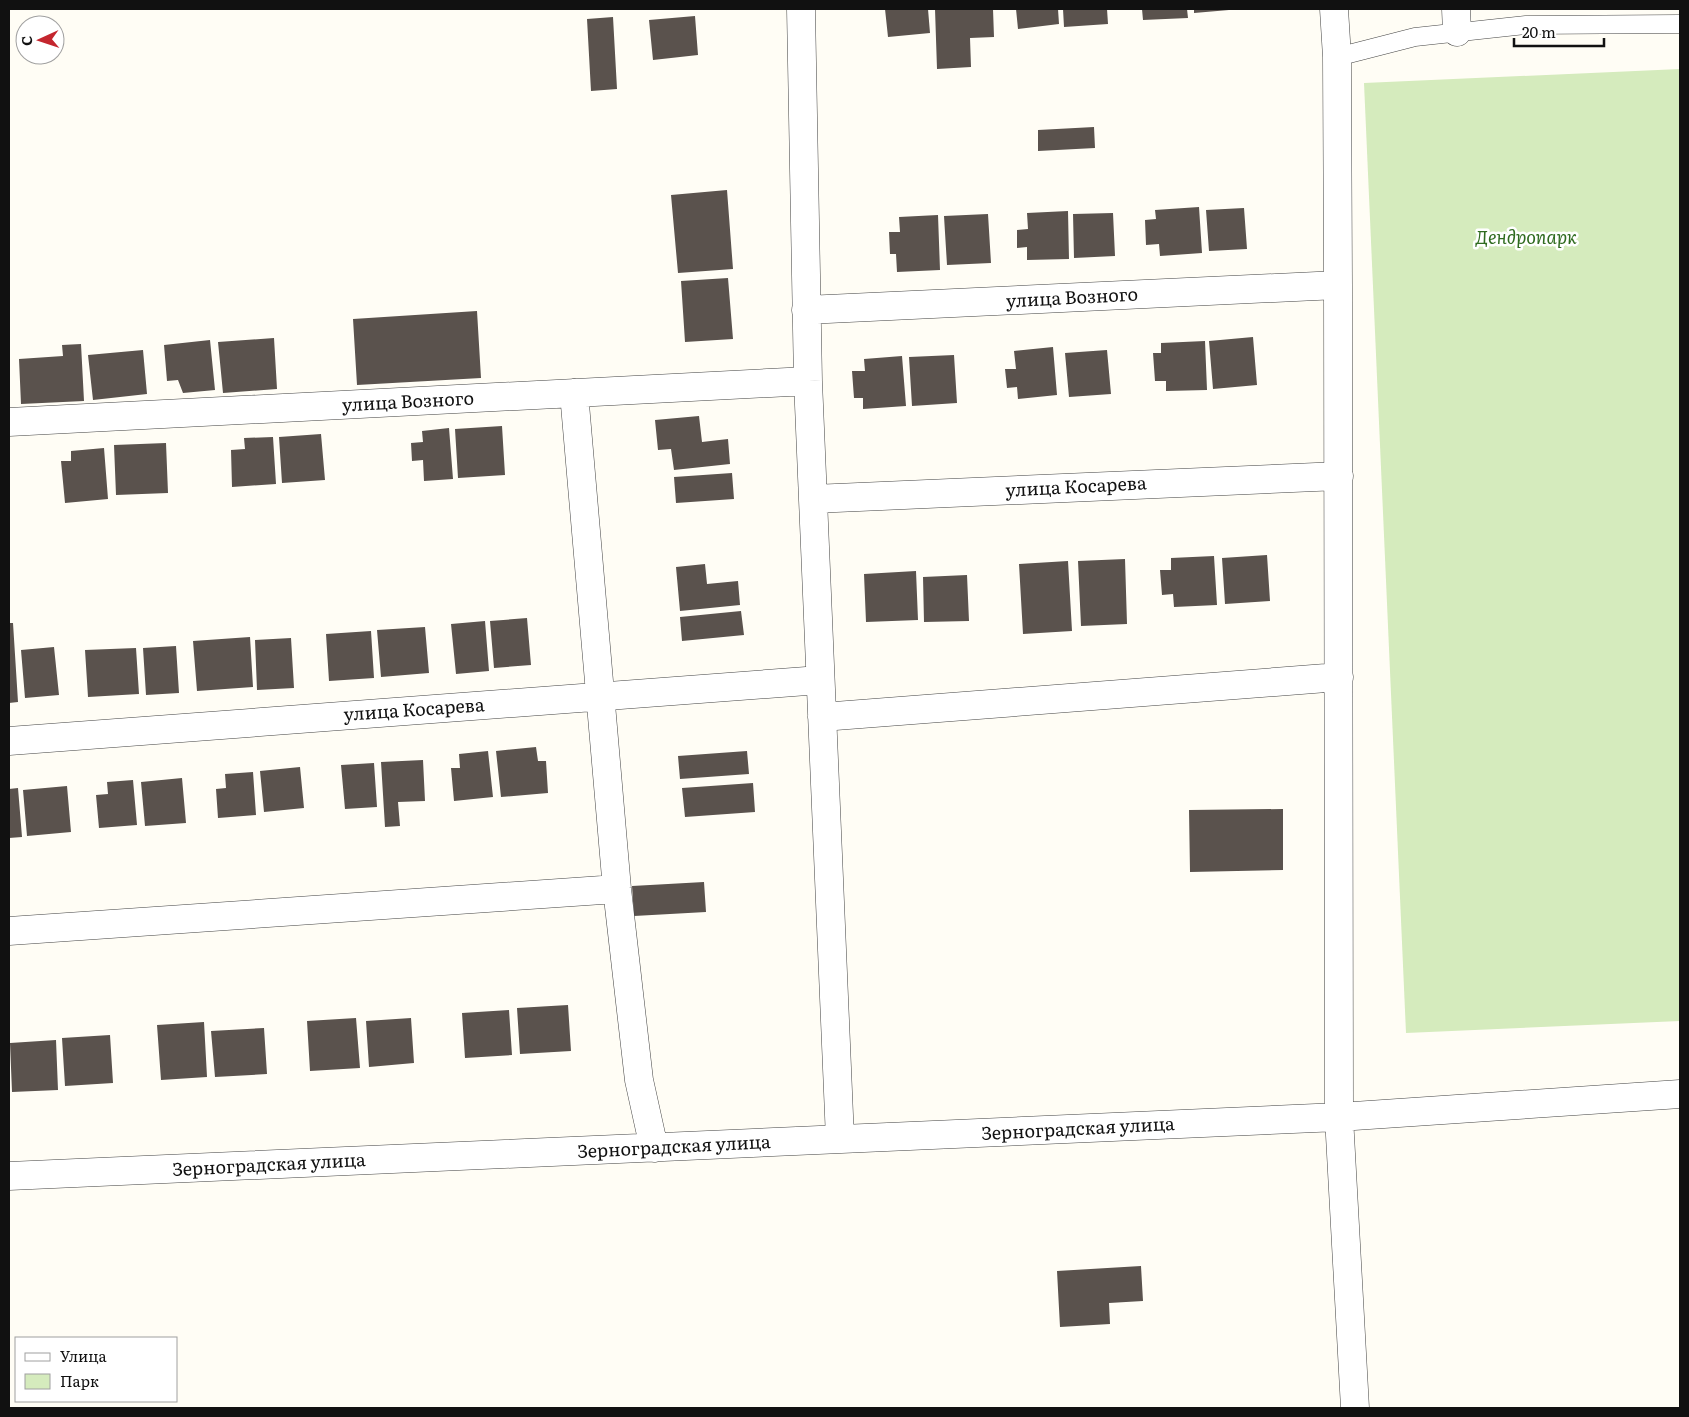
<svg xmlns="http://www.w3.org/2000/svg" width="1689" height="1417" font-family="Literata,serif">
  <rect width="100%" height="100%" fill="#fffdf5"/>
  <path fill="#d5ebbd" d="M1680,69V1021L1406,1033L1364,83Z"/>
  <path fill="#5a524d" d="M885,9H928L930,33L888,37Z
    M935,9H993L994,37L970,38L971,67L937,69Z
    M1016,9H1058L1059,24L1018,29Z
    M1063,9H1107L1108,24L1064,27Z
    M1142,9H1187L1188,18L1143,20Z
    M1194,9H1229V10L1194,13Z
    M695,16L698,55L653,60L649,20Z
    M613,17L617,89L591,91L587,19Z
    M1094,127L1095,148L1038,151V130Z
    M727,190L733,269L678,273L671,195Z
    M1199,207L1202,253L1160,256L1159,244L1146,245L1145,220L1156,219L1155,210Z
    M1244,208L1247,249L1209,251L1206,210Z
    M1068,211L1069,259L1027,260V247L1017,248V230L1028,229L1027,213Z
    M1113,213L1115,256L1074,258L1073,214Z
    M988,214L991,263L947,265L944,216Z
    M938,215L940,270L897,272L896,254H890L889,232H900L899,217Z
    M728,278L733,339L685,342L681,281Z
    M477,311L481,378L357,385L353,319Z
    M1253,337L1257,385L1213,389L1209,341Z
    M274,338L277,389L223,393L218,342Z
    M210,340L215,390L183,393L178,380L167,381L164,345Z
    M1205,341L1207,390L1166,391V381H1155L1153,353H1161V343Z
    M81,344L84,401L21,404L19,359L63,356L62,345Z
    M1053,347L1057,395L1018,399L1017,387L1007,388L1005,369H1016L1014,351Z
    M143,350L147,394L93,400L88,355Z
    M1107,350L1111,394L1069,397L1065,353Z
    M954,355L957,403L912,406L909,357Z
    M902,356L906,406L863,409V398H854L852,371H865L864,359Z
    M699,416L702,442L728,439L730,464L674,470L671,449L658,450L655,420Z
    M502,426L505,475L458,478L455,429Z
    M449,428L453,479L424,481L423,460L412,461L411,443L423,442L422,431Z
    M321,434L325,480L282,483L279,437Z
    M273,437L276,484L232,487L231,450L245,449L244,438Z
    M166,443L168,493L116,495L114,445Z
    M104,448L108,499L65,503L61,461H71V451Z
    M732,473L734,499L676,503L674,477Z
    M1267,555L1270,601L1225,604L1222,558Z
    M1214,556L1217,605L1174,607L1173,594L1162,595L1160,570H1171V558Z
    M1125,559L1127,624L1081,626L1078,561Z
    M1068,561L1072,631L1023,634L1019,564Z
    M705,564L707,584L738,581L740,605L680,611L676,567Z
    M916,571L918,620L866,622L864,574Z
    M967,575L969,621L924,622L923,577Z
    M741,611L744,635L682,641L680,617Z
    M527,618L531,665L494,668L490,621Z
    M485,621L489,671L456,674L451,624Z
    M9,623H13L18,702L9,703Z
    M425,627L429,673L381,677L377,630Z
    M371,631L374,678L329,681L326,634Z
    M250,637L253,687L197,691L193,641Z
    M291,638L294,688L257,690L255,640Z
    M176,646L179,693L146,695L143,648Z
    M54,647L59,695L25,698L21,650Z
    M136,648L139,694L88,697L85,650Z
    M536,747L538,761H546L548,793L501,797L496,751Z
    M488,751L493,797L454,801L451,768H460L459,754Z
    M747,751L749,774L680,779L678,756Z
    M423,760L425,801L398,802L400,826L385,827L381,762Z
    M374,763L377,807L345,809L341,765Z
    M300,767L304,808L264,812L260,771Z
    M253,772L256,815L218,818L216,789L226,788L225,774Z
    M182,778L186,823L145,826L141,782Z
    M133,780L137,825L99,828L96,795L108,794L107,782Z
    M753,783L755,812L685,817L682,788Z
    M67,786L71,832L27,836L23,790Z
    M18,788L22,837L9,838V789Z
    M1283,809V870L1190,872L1189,810Z
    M704,882L706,912L634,916L632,886Z
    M568,1005L571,1051L520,1054L517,1008Z
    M509,1010L512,1055L465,1058L462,1013Z
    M356,1018L360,1068L310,1071L307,1021Z
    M411,1018L414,1063L369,1067L366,1021Z
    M204,1022L207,1077L161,1080L157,1025Z
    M264,1028L267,1074L215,1077L211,1031Z
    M110,1035L113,1083L65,1086L62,1038Z
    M56,1040L58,1090L12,1092L10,1043Z
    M1141,1266L1143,1301L1109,1303L1110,1324L1060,1327L1057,1271Z"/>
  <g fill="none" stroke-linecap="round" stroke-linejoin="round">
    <g stroke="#444" stroke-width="19">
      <path id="service" d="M1337,57L1415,37L1526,25L1680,24"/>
    </g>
    <g stroke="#444" stroke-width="29">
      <path id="minor" d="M801,9L808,381L840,1139
        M1334,9L1337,57L1338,285L1339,1117L1355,1408
        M1456,9L1457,32
        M806,310L1338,285
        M574,393L617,889L639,1080L654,1148
        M9,422L808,381
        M813,499L1339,476
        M822,717L1339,677
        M9,741L820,680
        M9,931L617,889
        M9,1176L1339,1117L1680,1094"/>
    </g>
    <use href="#service" stroke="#fff" stroke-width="18"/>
    <use href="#minor" stroke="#fff" stroke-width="28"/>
  </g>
  <g text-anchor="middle" stroke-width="5" stroke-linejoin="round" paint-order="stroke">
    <g font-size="18" font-style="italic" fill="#2f6b1f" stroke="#fff">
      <text x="1526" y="244">Дендропарк</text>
    </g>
    <g font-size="18" fill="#111" stroke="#fff">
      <text transform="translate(1072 298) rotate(-3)" y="6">улица Возного</text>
      <text transform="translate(408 402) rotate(-3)" y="6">улица Возного</text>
      <text transform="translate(1076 487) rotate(-3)" y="6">улица Косарева</text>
      <text transform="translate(414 710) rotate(-4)" y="6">улица Косарева</text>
      <text transform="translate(1078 1129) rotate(-3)" y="6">Зерноградская улица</text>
      <text transform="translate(674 1147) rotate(-3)" y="6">Зерноградская улица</text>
      <text transform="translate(269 1165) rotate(-3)" y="6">Зерноградская улица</text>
    </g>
  </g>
  <rect width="1689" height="1417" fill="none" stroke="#111111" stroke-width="20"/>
  <rect x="15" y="1337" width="162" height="65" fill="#ffffff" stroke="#a0a0a0"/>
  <rect x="25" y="1353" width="25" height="8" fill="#ffffff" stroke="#a0a0a0"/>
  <text x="60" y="1362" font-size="15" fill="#111111">Улица</text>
  <rect x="25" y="1374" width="25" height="15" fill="#d5ebbd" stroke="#a0a0a0"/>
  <text x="60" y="1387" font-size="15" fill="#111111">Парк</text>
  <g transform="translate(40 40) rotate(267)"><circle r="24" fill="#ffffff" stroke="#a0a0a0"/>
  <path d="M0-4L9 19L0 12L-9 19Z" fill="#c4262e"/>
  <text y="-8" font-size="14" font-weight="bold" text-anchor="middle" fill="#111111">С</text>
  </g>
  <path d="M1514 38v8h90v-8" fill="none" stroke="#111111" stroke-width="2.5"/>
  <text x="1522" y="38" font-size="15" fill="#111111" stroke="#ffffff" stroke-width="4" paint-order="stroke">20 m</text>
</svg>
